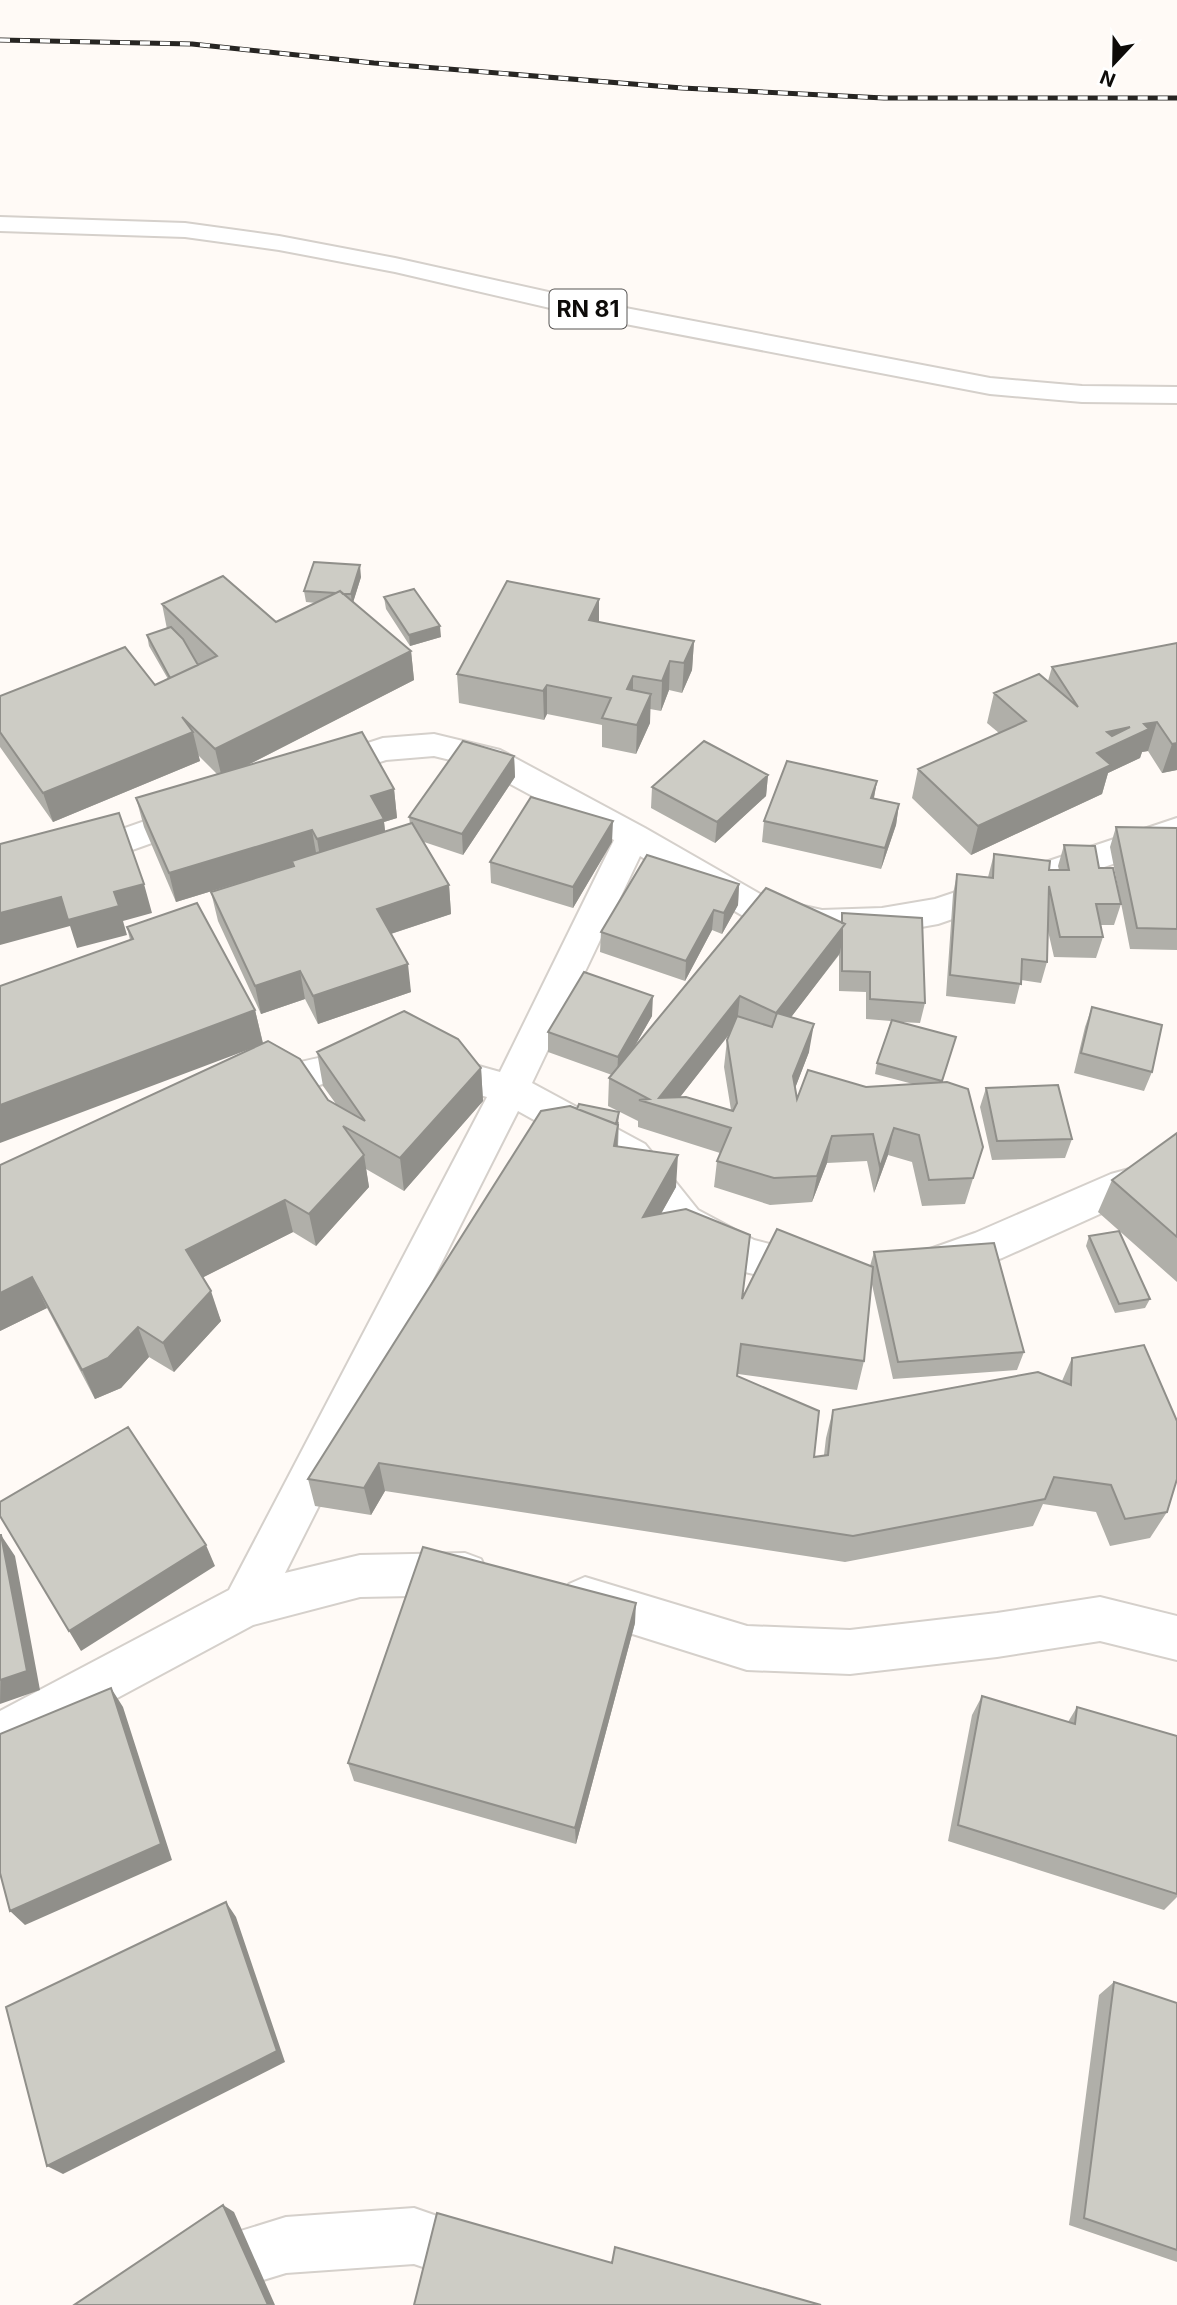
<svg xmlns="http://www.w3.org/2000/svg" width="1177" height="2305" font-family="Inter,sans-serif">
  <rect width="100%" height="100%" fill="#fffaf6"/>
  <g fill="none" stroke-linecap="round" stroke-linejoin="round">
    <g stroke="#d5d0cb" stroke-width="4">
      <path id="street" d="M434,734L500,750L645,828L767,898L822,910L882,908L935,899L1177,818V842L938,924L882,934L822,936L745,917L640,856L532,1083L645,1144L698,1210L754,1240L827,1259L833,1271L827,1283L813,1288L745,1272L670,1234L617,1166L518,1111L285,1573L360,1555L465,1553L481,1559L488,1574L481,1589L465,1595L360,1597L253,1625L0,1761V1711L229,1590L487,1097L419,1078L413,1068L419,1058L432,1053L500,1072L614,840L479,767L434,756L386,760L325,780L313,777L309,769L313,761L383,738Z
        M196,803L208,807L213,815L208,823L0,897V872Z
        M372,1051L385,1055L391,1065L385,1075C369,1081 353,1079 336,1081C307,1085 276,1108 247,1098L241,1088L247,1078C288,1064 329,1053 372,1051Z
        M1177,1156V1188L1133,1199L1002,1258L944,1278L930,1273L924,1261L930,1249L975,1233L1111,1174Z
        M585,1577L747,1626L850,1630L997,1613L1100,1597L1177,1616V1660L1100,1641L997,1657L850,1674L747,1670L569,1614L562,1599L569,1584Z
        M414,2208L500,2238L508,2258L500,2278L480,2286L414,2264L286,2273L182,2305H101L109,2285L143,2263L163,2255L286,2217Z"/>
    </g>
    <g stroke="#d5d0cb" stroke-width="4">
      <path id="primary" d="M0,217L185,223L279,236L395,258L589,301L990,378L1082,386L1177,387V403L1082,402L990,394L589,317L395,272L279,250L185,237L0,231Z"/>
    </g>
    <use href="#street" fill="#fff" fill-rule="evenodd"/>
    <use href="#primary" fill="#fff" fill-rule="evenodd"/>
    <g stroke="#272522" stroke-width="5">
      <path id="rail" d="M0,40L192,44L374,63L682,88L884,98H1177"/>
    </g>
    <use href="#rail" stroke="#fff" stroke-width="3.5" stroke-dasharray="10" stroke-linecap="butt"/>
  </g>
  <path fill="#b0afa9" fill-rule="evenodd" d="M361,577L353,602L411,651L414,680L246,766L394,789L397,818L384,822L385,831L410,824L409,817L514,756L515,777L463,855L424,842L449,885L451,914L391,934L411,992L318,1024L305,999L261,1014L218,921L211,892L293,866L176,902L144,827L136,798L217,774L198,755L200,761L53,822L0,747V696L155,685L168,679L149,646L147,635L167,629L162,604L276,622L316,603L306,602L304,591Z
    M384,597L441,637L410,646L386,609Z
    M599,622L694,641L692,670L682,693L669,690L661,711L650,709V723L636,754L602,747V725L547,714L544,720L459,703L457,674Z
    M1177,643V770L1162,773L1148,751L1142,752L1140,758L1108,773L1102,794L971,855L912,798L918,769L999,733L987,723L994,693L1048,681L1052,667Z
    M768,775L766,796L715,843L651,808L652,787Z
    M877,781L874,798L899,804L896,825L881,869L762,842L764,821Z
    M1116,827L1177,828V950L1130,949L1110,847Z
    M612,842L573,908L491,883L490,862Z
    M1064,845L1099,868L1121,904L1114,925H1101L1103,937L1096,958L1054,957L1048,931L1047,962L1041,983L1021,980L1015,1004L946,996L953,894L957,874L988,877L994,854L1049,870H1059L1058,866Z
    M739,884L738,905L722,934L712,930L685,981L600,952L601,932Z
    M842,913L925,1003L920,1023L900,1022L956,1037L942,1082L983,1147L965,1204L922,1206L912,1162L888,1155L874,1193L867,1161L827,1163L812,1202L770,1205L714,1187L717,1161L720,1153L638,1127V1121L608,1106L609,1078L612,1075L548,1052V1032L652,1016L633,1049L841,922ZM839,955V991L866,992V1019L891,1021L877,1063L875,1074L913,1084L866,1087L797,1099L795,1088L809,1052L791,1017ZM728,1036L727,1040L724,1067L731,1110L680,1097Z
    M127,927L255,1010L263,1043L328,1100L336,1104L323,1086L317,1052L481,1068L483,1101L404,1191L366,1169L369,1187L316,1246L293,1232L203,1277L221,1321L174,1372L149,1357L121,1388L95,1399L47,1308L0,1331V1165L252,1048L130,940Z
    M1092,1007L1152,1072L1144,1091L1074,1073L1085,1027Z
    M986,1088L1072,1139L1065,1158L992,1160L980,1107Z
    M577,1109L619,1122L618,1147L676,1187L661,1214L742,1299L870,1266L874,1252L1024,1352L1017,1370L893,1379L871,1280L864,1361L857,1390L738,1374L737,1376L814,1457L824,1455L826,1438L833,1410L1062,1381L1072,1358L1167,1512L1150,1538L1110,1546L1096,1512L1043,1504L1033,1526L845,1562L385,1491L371,1515L315,1506L308,1479Z
    M1177,1133V1282L1098,1212L1112,1180Z
    M1089,1236L1150,1299L1145,1308L1115,1313L1086,1246Z
    M635,1623L576,1844L354,1781L348,1763Z
    M982,1696L1068,1722L1077,1707L1177,1736V1897L1164,1910L948,1841L972,1715Z
    M1114,1982L1177,2003V2262L1069,2225L1099,1995Z"/>
  <path fill="#908f8a" d="M360,565L361,577L352,606L351,594Z
    M599,599V629L589,620Z
    M440,626L441,637L410,646L409,635Z
    M694,641L692,670L682,693L684,663Z
    M411,651L414,680L222,778L215,749Z
    M670,661L669,690L661,711L662,681Z
    M633,676V705L627,689Z
    M547,685V714L544,720L543,691Z
    M651,694L650,723L636,754L637,725Z
    M1157,722L1148,751L1142,752L1140,758L1108,773L1102,794L971,855L978,826L1097,753L1107,732Z
    M193,732L200,761L53,822L43,793Z
    M1177,743V770L1162,773L1172,744Z
    M514,756L515,777L463,855L462,834Z
    M768,775L766,796L715,843L717,822Z
    M877,781L873,802L871,798Z
    M394,789L397,818L384,822L387,848L322,868L317,839L371,796Z
    M899,804L896,825L881,869L885,848Z
    M613,821L612,842L573,908V887Z
    M312,830L317,858L292,861L293,866L176,902L169,873Z
    M144,884L152,913L123,921L127,935L77,948L70,926L0,945V913L61,897L114,892Z
    M739,884L738,905L722,934L724,913Z
    M449,885L451,914L381,937L377,909Z
    M714,910L712,930L685,981L686,961Z
    M845,924L840,953L773,1041L776,1013Z
    M408,964L411,992L318,1024L313,996Z
    M300,971L305,999L261,1014L255,986Z
    M653,996L652,1016L617,1077L618,1057Z
    M740,996L737,1024L670,1110L659,1098Z
    M255,1010L263,1044L0,1143V1105Z
    M814,1024L809,1052L789,1104L793,1076Z
    M481,1068L483,1101L404,1191L400,1158Z
    M619,1112L618,1125L617,1157L611,1138Z
    M894,1128L888,1155L874,1193L880,1167Z
    M832,1136L827,1163L812,1202L817,1176Z
    M364,1155L369,1187L316,1246L309,1214Z
    M678,1155L676,1187L641,1249L643,1217Z
    M285,1200L293,1232L196,1281L186,1250Z
    M32,1277L47,1308L0,1331V1293Z
    M211,1291L221,1321L174,1372L163,1343Z
    M138,1327L149,1357L121,1388L95,1399L82,1370Z
    M379,1463L385,1491L371,1515L364,1488Z
    M1,1535L15,1556L40,1690L0,1704Z
    M206,1545L215,1566L81,1651L69,1631Z
    M636,1603L635,1623L576,1844L575,1828Z
    M111,1688L123,1707L172,1860L25,1925L10,1911Z
    M226,1902L236,1917L285,2062L63,2174L47,2166Z
    M223,2205L234,2212L275,2305H268Z"/>
  <path fill="#cdccc5" stroke="#908f8a" stroke-width="2" fill-rule="evenodd" d="M314,562L360,565L351,594H343L340,591L336,593L304,591Z
    M223,576L276,622L340,591L411,651L215,749L182,717L193,732L43,793L0,732V696L125,647L155,685L217,656L162,604Z
    M507,581L599,599L589,620L694,641L684,663L670,661L662,681L633,676L627,689L651,694L637,725L602,718L611,698L547,685L543,691L457,674Z
    M414,589L440,626L409,635L384,597Z
    M171,627L183,639L198,665L170,678L147,635Z
    M1177,643V743L1172,744L1157,722L1144,724L1149,729L1097,753L1111,765L978,826L918,769L1026,721L994,693L1039,674L1078,707L1052,667ZM1130,727L1112,736L1107,732Z
    M362,732L394,789L371,796L384,819L317,839L312,830L169,873L136,798Z
    M463,741L514,756L462,834L409,817Z
    M704,741L768,775L717,822L652,787Z
    M787,761L877,781L871,798L899,804L885,848L764,821Z
    M531,797L613,821L573,887L490,862Z
    M119,813L144,884L114,892L119,906L68,920L61,897L0,913V844Z
    M412,823L449,885L377,909L408,964L313,996L300,971L255,986L211,892L294,866L292,861Z
    M1116,827L1177,828V929L1137,928Z
    M1064,845L1095,846L1099,868H1113L1121,904H1096L1103,937H1060L1049,886L1047,962L1022,959L1021,984L950,975L957,874L993,878L994,854L1050,861L1049,870H1069Z
    M647,855L739,884L724,913L714,910L686,961L601,932Z
    M766,888L845,924L776,1013L740,996L659,1098L686,1097L733,1111L737,1103L727,1040L737,1016L772,1027L777,1013L814,1024L793,1076L797,1099L808,1070L866,1087L947,1082L968,1089L983,1147L973,1178L929,1180L919,1135L894,1128L880,1167L873,1134L832,1136L817,1176L774,1178L717,1161L731,1128L639,1100L649,1099L609,1078Z
    M197,903L255,1010L0,1105V986L133,939L127,927Z
    M842,913L922,918L925,1003L870,999V972L842,971V928L845,924L842,923Z
    M584,972L653,996L618,1057L548,1032Z
    M1092,1007L1162,1025L1152,1072L1081,1053Z
    M404,1011L458,1039L481,1068L400,1158L343,1126L364,1155L309,1214L285,1200L186,1250L211,1291L163,1343L138,1327L108,1358L82,1370L32,1277L0,1293V1165L268,1041L300,1059L328,1100L365,1121L317,1052Z
    M892,1020L956,1037L942,1081L877,1063Z
    M1058,1085L1072,1139L997,1141L986,1088Z
    M579,1104L619,1112L616,1124L577,1109Z
    M570,1106L618,1125L614,1146L678,1155L643,1217L686,1209L750,1235L742,1299L777,1229L873,1267L864,1361L741,1344L737,1376L819,1411L814,1457L828,1455L833,1410L1038,1372L1071,1385L1072,1358L1144,1345L1177,1421V1479L1167,1512L1125,1519L1111,1485L1054,1477L1045,1499L853,1536L379,1463L364,1488L308,1479L541,1111Z
    M1177,1133V1237L1112,1180Z
    M1119,1231L1150,1299L1119,1304L1089,1236Z
    M994,1243L1024,1352L898,1362L874,1252Z
    M128,1427L206,1545L69,1631L0,1516V1502Z
    M0,1535H1L27,1671L0,1680Z
    M423,1547L636,1603L575,1828L348,1763Z
    M111,1688L161,1844L10,1911L0,1873V1734Z
    M982,1696L1075,1724L1077,1707L1177,1736V1894L958,1825Z
    M226,1902L277,2051L47,2166L6,2007Z
    M1114,1982L1177,2003V2250L1084,2218Z
    M223,2205L268,2305H74Z
    M437,2213L612,2263L615,2247L821,2305H414Z"/>
  <g text-anchor="middle" stroke-width="7" stroke-linejoin="round" paint-order="stroke">
    <rect fill="#fff" stroke="#565453" stroke-width="2" x="549.5" y="289.5" width="77" height="39" rx="5"/>
    <g font-size="23" font-weight="bold" fill="#0d0b09">
      <text x="588" y="317">RN 81</text>
    </g>
  </g>
  <g transform="translate(1114 63) rotate(202)" stroke="#ffffff" stroke-width="5" paint-order="stroke">
  <path d="M0-5L12 26L0 18L-12 26Z" fill="#0d0b09"/>
  <text y="-10" font-size="19" font-weight="bold" text-anchor="middle" fill="#0d0b09">N</text>
  </g>
</svg>
